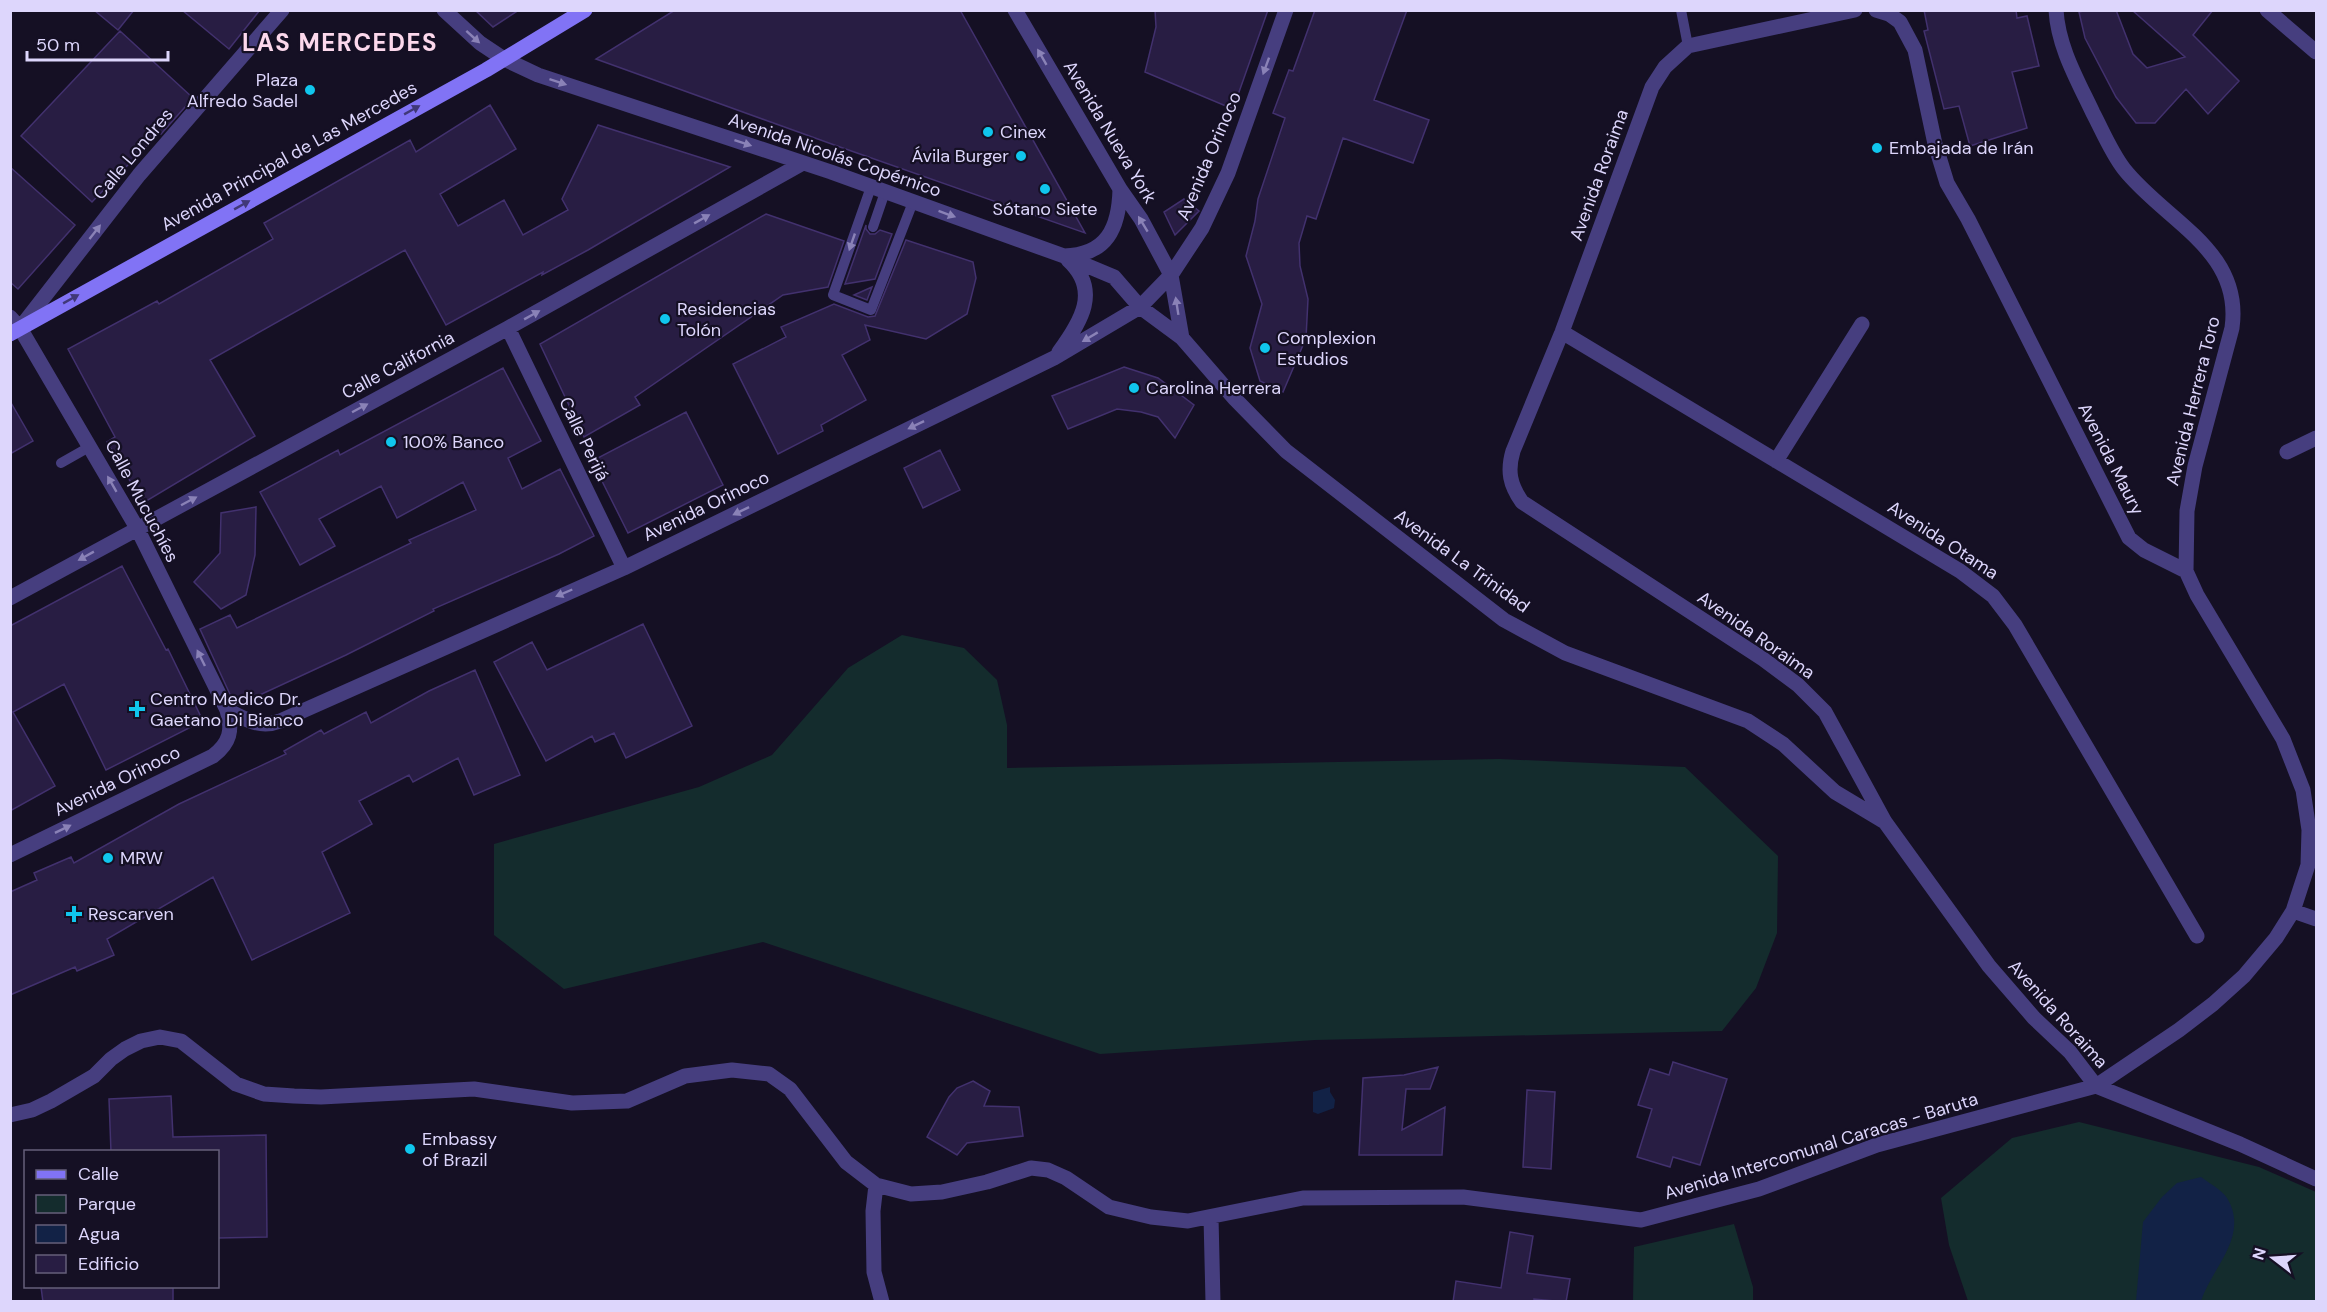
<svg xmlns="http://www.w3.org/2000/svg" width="2327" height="1312" font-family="'DM Sans',sans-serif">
  <rect width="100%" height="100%" fill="#151024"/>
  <path fill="#142c2d" d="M902,635L964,648L997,680L1007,725V768L1499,759L1685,767L1778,856L1777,933L1756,988L1722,1031L1315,1040L1100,1054L763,942L564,989L494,935V844L699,787L772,755L848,668Z
    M2079,1122L2259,1167L2316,1192V1301H1968L1949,1245L1941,1198L2012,1138Z
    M1734,1224L1753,1287V1301H1633L1634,1247Z"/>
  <path fill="#122246" d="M1330,1087V1092L1335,1100L1334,1108L1318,1114L1313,1112V1092Z
    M2201,1177C2209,1183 2222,1190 2227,1198C2250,1236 2212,1267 2201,1301H2136L2143,1222L2162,1197L2177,1183Z"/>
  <path fill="#281d43" stroke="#42316e" stroke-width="1.5" d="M94,10H134L118,30Z
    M182,10H260L229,49Z
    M475,10H519L493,27Z
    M675,10H960L1085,233L840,147L596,59Z
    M1155,10H1268L1233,109L1145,72L1156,27Z
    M1315,10H1407L1374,100L1429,120L1413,163L1343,138L1316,219L1307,216L1299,243L1300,266L1308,299L1306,338L1283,392L1260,381L1250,348L1262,304L1246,256L1255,221L1258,199L1285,118L1273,113L1289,70L1293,71Z
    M1924,10H2016L2017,18L2027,16L2039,66L2012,72L2027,128L1970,146L1959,106L1944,109L1924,31L1928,30Z
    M2087,10H2116L2133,54L2147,68L2185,57L2132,10H2213L2193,35L2239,81L2208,114L2186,89L2155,123H2136L2116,97L2085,38L2079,12Z
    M120,31L193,98L161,134L159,133L92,202L21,136Z
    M490,105L516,149L440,194L458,226L504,200L523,235L568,210L562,199L598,125L730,167L588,250L542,275L543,272L446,325L405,250L210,360L255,436L143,503L107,442L115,437L68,349L157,301L159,304L273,239L264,223L410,140L416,152Z
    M10,167L75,225L18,289L10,282Z
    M1184,199L1199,211L1175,235L1164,212Z
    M766,214L844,241L828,287L783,295L635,397L640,405L584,437L540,344Z
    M866,225V229L870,234H875L880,230L892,234L875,279L845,284Z
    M906,240L973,262L976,278L967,314L926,339L865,325L870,340L842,355L866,400L821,425L823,431L778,454L733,364L786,337L781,327L834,304L868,317L875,316Z
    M872,287L867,300L854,295Z
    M1124,367L1158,378L1194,405L1175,438L1158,417L1141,412L1117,409L1068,429L1052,396Z
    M503,368L541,441L508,458L522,489L560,469L594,536L559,554L433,609L434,611L346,655L238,705L234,703L200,629L230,615L237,628L411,543L409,540L476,510L463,482L397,518L381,486L319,519L335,546L300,565L260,492L338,450L340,455Z
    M10,401L33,441L10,454Z
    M686,412L723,485L628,533L592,461Z
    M940,450L960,490L923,508L904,468Z
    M256,507L255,555L246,595L221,609L194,582L220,553L221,513Z
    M122,566L166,650L168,649L203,721L106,770L64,684L13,712L55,786L10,811V626Z
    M643,624L692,726L626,758L614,733L595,742L592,736L546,761L494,662L532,642L547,670Z
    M475,670L520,775L474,795L458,758L413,782L409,775L359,801L372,824L322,852L350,913L252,960L213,877L107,939L114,955L77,971L75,967L10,995V892L37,880L34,873L71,857L74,863L179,804L286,754L284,751L321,730L324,734L366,712L371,723L429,691Z
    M1673,1062L1727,1079L1700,1165L1673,1157L1670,1167L1637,1157L1652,1109L1638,1105L1650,1069L1669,1075Z
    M1438,1067L1430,1089H1406L1402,1130L1445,1107L1442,1155H1359L1363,1078L1404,1075Z
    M973,1081L990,1091L984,1106L1019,1107L1023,1136L967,1143L957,1155L927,1137L949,1097L957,1088Z
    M1527,1090L1555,1092L1551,1169L1523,1167Z
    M171,1096L173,1137L266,1135L267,1237L218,1238V1152H111L109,1099Z
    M1510,1232L1533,1236L1527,1273L1570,1279L1566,1302L1534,1299V1302H1453L1456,1281L1501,1288Z
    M41,1287H173V1302H43Z"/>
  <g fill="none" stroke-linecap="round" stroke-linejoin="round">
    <path stroke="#463e7f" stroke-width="10" d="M1681,10L1688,46
      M871,187L833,295L871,310L913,202
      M873,227L885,192
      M61,463L91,446"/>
    <path stroke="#463e7f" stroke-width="15" d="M444,10L480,43L504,59L538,75L831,172L1064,256L1114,277L1140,307L1182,338L1235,399L1286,451L1504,620L1565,653L1748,721L1783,744L1835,792L1885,822
      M1015,10L1120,189L1141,219L1171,275L1182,338
      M1855,10L1688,46L1665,67L1652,87L1562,332L1513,451C1507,471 1510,485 1522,502L1763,659L1798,685L1825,712L1885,822L1989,966L2034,1018L2070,1052L2096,1086L2240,1144L2316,1179
      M2056,10C2058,47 2078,81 2093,113C2103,132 2111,152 2124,169C2165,221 2243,250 2232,328L2195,466L2187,511L2186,571
      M2267,10L2316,52
      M1064,256C1107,255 1119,228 1120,189
      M10,317L20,328L137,528L227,710C233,730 230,743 213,756L10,855
      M20,328L139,175L282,10
      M508,328L624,568
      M1562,332L1960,571L1993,596L2015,625L2197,936
      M1059,352C1081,322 1101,290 1068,260
      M2287,452L2316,438
      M1776,461L1862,324
      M10,598L508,328L803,163
      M227,710C245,719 260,729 280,721L624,568L1054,358L1140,307L1171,275L1202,228L1228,173L1286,10
      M2293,911L2316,919
      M10,1115L32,1110L51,1101L94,1076L111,1059L125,1049L141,1041L160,1037L181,1041L236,1084L264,1094L294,1096L321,1097L474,1089L572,1103L627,1101L685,1076L732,1070L769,1074L790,1089L846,1162L876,1185L911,1194L942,1192L987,1182L1031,1168L1048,1170L1066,1178L1109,1207L1151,1217L1188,1221L1303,1198L1463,1197L1641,1220L1759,1189L1877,1145L2096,1086L2179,1030L2213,1004L2244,976L2276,938L2293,911L2308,865L2309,830L2303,790L2283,739L2197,595L2186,571L2144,550L2129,538L1968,219L1947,183L1935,144L1915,50L1900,22L1889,14L1876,10
      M876,1185L873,1211L874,1272L882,1302
      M1211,1217L1213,1302"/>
    <path stroke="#8173f5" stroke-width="15" d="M10,334L486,70L585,10"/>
  </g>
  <defs><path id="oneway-solid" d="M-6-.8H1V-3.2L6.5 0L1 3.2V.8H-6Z" transform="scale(1.5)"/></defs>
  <g fill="#8a82b7">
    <use href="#oneway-solid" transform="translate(473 37) rotate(42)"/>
    <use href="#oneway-solid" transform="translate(1042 57) rotate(-120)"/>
    <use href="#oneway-solid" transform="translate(1266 66) rotate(110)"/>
    <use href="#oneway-solid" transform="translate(558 82) rotate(18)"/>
    <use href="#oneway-solid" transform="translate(743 143) rotate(18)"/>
    <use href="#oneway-solid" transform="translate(947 214) rotate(20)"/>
    <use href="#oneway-solid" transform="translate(702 219) rotate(-29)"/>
    <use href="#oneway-solid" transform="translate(1143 224) rotate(-121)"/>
    <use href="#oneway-solid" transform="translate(95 232) rotate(-52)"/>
    <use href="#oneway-solid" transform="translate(852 242) rotate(109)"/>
    <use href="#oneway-solid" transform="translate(1177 306) rotate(-99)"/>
    <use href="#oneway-solid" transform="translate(532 315) rotate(-29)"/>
    <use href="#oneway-solid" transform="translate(1090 337) rotate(149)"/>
    <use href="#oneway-solid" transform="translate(360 408) rotate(-28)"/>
    <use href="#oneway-solid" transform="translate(916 425) rotate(154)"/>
    <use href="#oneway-solid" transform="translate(112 484) rotate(-120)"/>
    <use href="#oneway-solid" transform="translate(189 501) rotate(-28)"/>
    <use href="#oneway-solid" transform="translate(741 511) rotate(154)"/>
    <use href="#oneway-solid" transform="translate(86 556) rotate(151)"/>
    <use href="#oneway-solid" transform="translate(564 593) rotate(157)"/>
    <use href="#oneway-solid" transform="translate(201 658) rotate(-116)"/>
    <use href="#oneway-solid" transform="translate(63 829) rotate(-26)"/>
  </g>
  <g fill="#403878">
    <use href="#oneway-solid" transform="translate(412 110) rotate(-29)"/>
    <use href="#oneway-solid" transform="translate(242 205) rotate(-29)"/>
    <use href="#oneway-solid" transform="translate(71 299) rotate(-29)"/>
  </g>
  <g fill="#10c6ed" stroke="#151024" stroke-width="2">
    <circle cx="310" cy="90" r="6"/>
    <circle cx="988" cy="132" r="6"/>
    <circle cx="1877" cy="148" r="6"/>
    <circle cx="1021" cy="156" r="6"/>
    <circle cx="1045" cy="189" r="6"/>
    <circle cx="665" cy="319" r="6"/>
    <circle cx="1265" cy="348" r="6"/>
    <circle cx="1134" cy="388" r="6"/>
    <circle cx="391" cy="442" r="6"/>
    <path d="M134 700h6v6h6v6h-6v6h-6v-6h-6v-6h6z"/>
    <circle cx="108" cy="858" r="6"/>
    <path d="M71 905h6v6h6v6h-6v6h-6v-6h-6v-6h6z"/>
    <circle cx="410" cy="1149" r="6"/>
  </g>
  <g text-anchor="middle" stroke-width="4.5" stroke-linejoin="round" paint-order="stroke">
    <g font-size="18" fill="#ddd6fc" stroke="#151024" text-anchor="start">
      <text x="298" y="86" text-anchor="end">Plaza<tspan x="298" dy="21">Alfredo Sadel</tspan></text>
      <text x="1000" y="138">Cinex</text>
      <text x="1889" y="154">Embajada de Irán</text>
      <text x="1009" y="162" text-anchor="end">Ávila Burger</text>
      <text x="1045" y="215" text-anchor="middle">Sótano Siete</text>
      <text x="677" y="315">Residencias<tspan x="677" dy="21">Tolón</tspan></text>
      <text x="1277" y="344">Complexion<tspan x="1277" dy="21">Estudios</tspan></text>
      <text x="1146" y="394">Carolina Herrera</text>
      <text x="403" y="448">100% Banco</text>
      <text x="150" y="705">Centro Medico Dr.<tspan x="150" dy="21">Gaetano Di Bianco</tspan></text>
      <text x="120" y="864">MRW</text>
      <text x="88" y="920">Rescarven</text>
      <text x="422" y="1145">Embassy<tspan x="422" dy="21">of Brazil</tspan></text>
    </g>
    <g font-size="18" fill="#ddd6fc" stroke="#151024">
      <text transform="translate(1110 132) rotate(59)" y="6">Avenida Nueva York</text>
      <text transform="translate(133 154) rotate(-50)" y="6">Calle Londres</text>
      <text transform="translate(835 155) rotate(19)" y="6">Avenida Nicolás Copérnico</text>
      <text transform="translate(289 156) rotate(-29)" y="6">Avenida Principal de Las Mercedes</text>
      <text transform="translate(1209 156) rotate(-67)" y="6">Avenida Orinoco</text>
      <text transform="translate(1599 175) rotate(-70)" y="6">Avenida Roraima</text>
      <text transform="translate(398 365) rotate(-28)" y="6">Calle California</text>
      <text transform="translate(2193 401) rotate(-76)" y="6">Avenida Herrera Toro</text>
      <text transform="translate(584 439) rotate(64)" y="6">Calle Perijá</text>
      <text transform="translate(2111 459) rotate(63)" y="6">Avenida Maury</text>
      <text transform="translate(142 501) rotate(62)" y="6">Calle Mucuchíes</text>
      <text transform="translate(706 506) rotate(-26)" y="6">Avenida Orinoco</text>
      <text transform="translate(1943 540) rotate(33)" y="6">Avenida Otama</text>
      <text transform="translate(1462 561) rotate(36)" y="6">Avenida La Trinidad</text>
      <text transform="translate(1756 635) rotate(35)" y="6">Avenida Roraima</text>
      <text transform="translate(117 781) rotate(-26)" y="6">Avenida Orinoco</text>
      <text transform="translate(2058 1014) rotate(48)" y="6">Avenida Roraima</text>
      <text transform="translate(1821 1146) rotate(-17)" y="6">Avenida Intercomunal Caracas - Baruta</text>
    </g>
    <g font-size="24" font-weight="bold" letter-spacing="1.5" fill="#fcd8ec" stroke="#151024">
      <text x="340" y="51">LAS MERCEDES</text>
    </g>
  </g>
  <rect width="2327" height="1312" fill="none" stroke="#ddd6fc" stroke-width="24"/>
  <rect x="24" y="1150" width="195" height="138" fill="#151024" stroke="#655f7a" stroke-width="1.5"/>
  <rect x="36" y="1170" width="30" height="9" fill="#8173f5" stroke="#655f7a" stroke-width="1.5"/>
  <text x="78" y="1180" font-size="18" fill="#ddd6fc">Calle</text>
  <rect x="36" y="1195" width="30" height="18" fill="#142c2d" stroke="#655f7a" stroke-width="1.5"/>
  <text x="78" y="1210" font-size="18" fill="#ddd6fc">Parque</text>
  <rect x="36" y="1225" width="30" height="18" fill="#122246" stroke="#655f7a" stroke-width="1.5"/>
  <text x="78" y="1240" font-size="18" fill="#ddd6fc">Agua</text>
  <rect x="36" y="1255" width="30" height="18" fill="#281d43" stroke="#655f7a" stroke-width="1.5"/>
  <text x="78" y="1270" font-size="18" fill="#ddd6fc">Edificio</text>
  <g transform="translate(2273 1258) rotate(287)" stroke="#151024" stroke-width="4.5" paint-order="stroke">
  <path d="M0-4.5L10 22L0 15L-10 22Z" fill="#ddd6fc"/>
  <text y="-9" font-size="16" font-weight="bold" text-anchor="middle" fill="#ddd6fc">N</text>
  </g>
  <path d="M27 51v9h141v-9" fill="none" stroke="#ddd6fc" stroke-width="3"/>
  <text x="36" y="51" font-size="18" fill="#ddd6fc" stroke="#151024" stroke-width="4.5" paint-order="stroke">50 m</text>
</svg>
